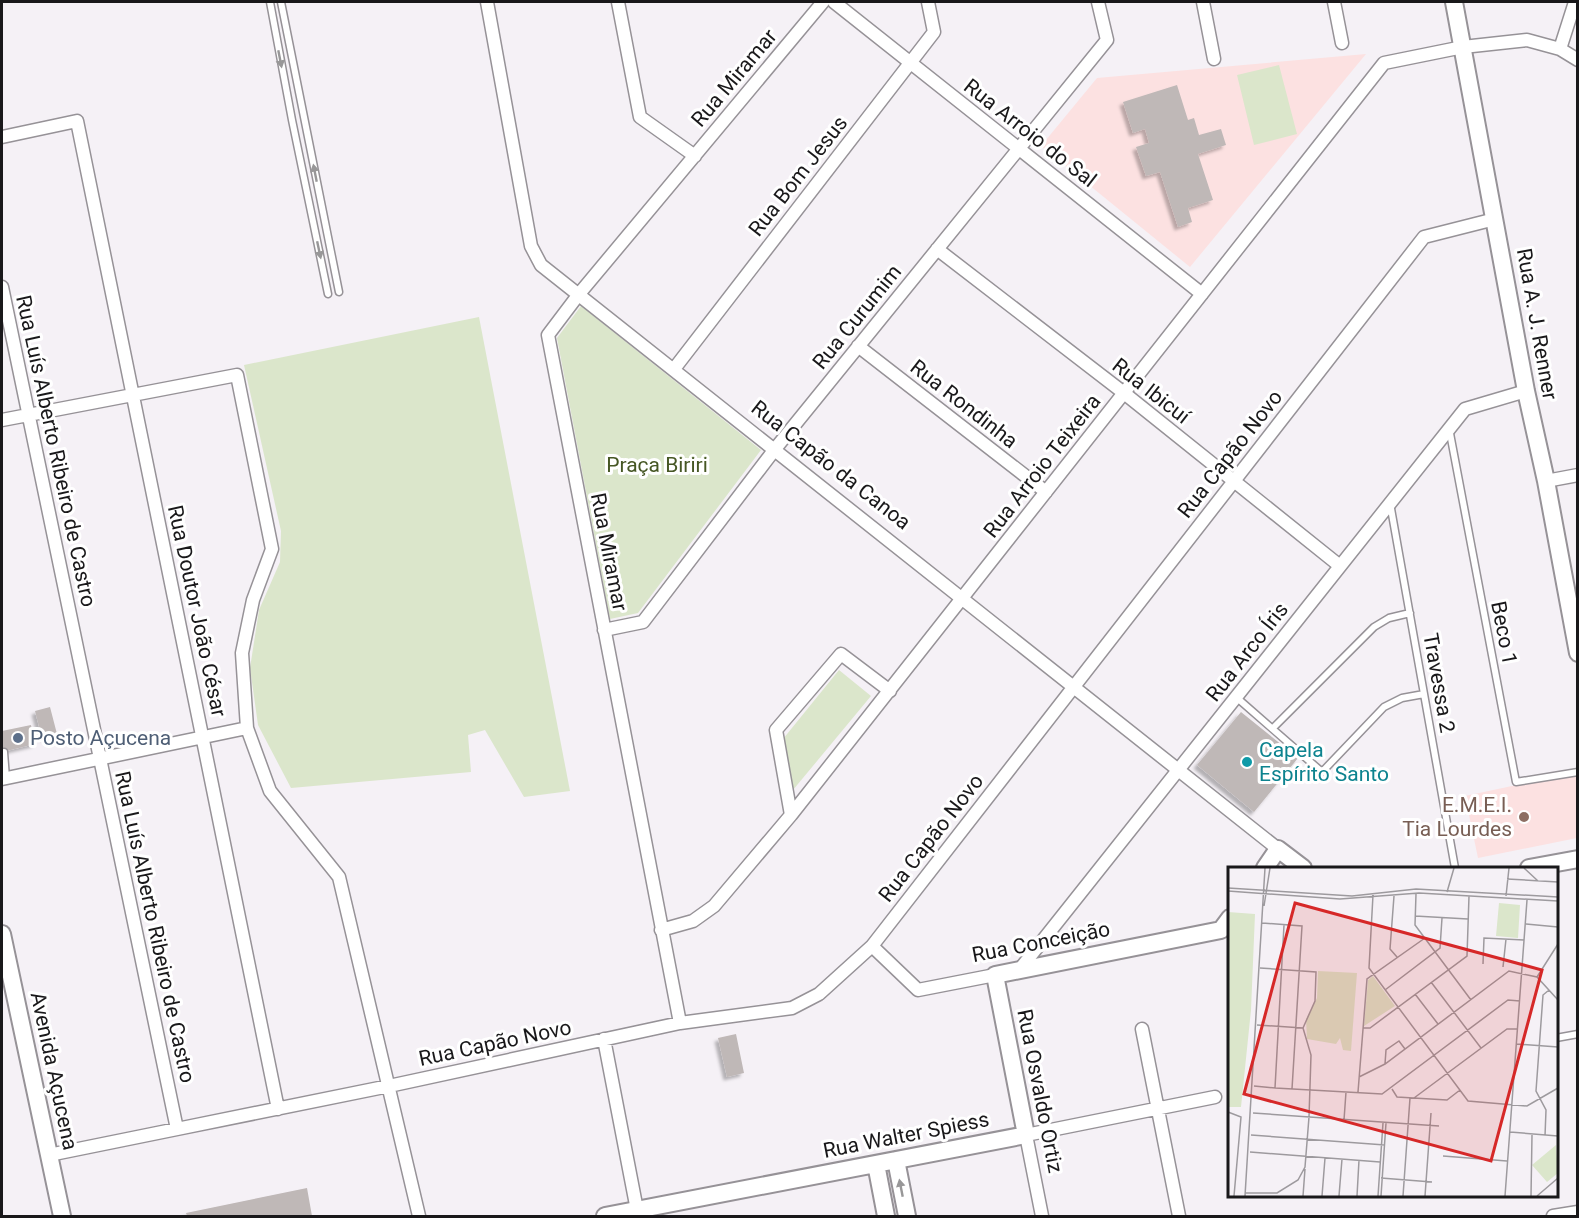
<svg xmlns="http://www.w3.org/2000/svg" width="1579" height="1218" font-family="Roboto,sans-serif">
  <defs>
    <filter id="shadow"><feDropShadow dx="-3.5" dy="3.5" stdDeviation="1.5" flood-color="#0004"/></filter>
  </defs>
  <rect width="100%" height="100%" fill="#f5f1f6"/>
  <path fill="#fce1e1" d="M1366,54L1190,267L1041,146L1097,78Z
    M1577,772V838L1478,858L1465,796Z"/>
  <path fill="#dbe6cb" d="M1279,65L1297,134L1254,145L1237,75Z
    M581,306L761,450L638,613L610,619L557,338Z
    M479,317L570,791L524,797L485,730L468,735L471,772L291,788L258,725L250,668L259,610L280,562L281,531L244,365Z
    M839,670L871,696L793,790L783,739Z"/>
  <path fill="#bfb8b7" filter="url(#shadow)" d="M1177,85L1188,120L1194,118L1199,135L1221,129L1226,145L1198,154L1213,200L1188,208L1192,222L1178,227L1160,172L1146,176L1136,147L1149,143L1145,129L1133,133L1123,102Z
    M50,707L57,734L42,738L35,711Z
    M1241,712L1298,758L1254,812L1197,765Z
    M31,725L35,744L2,752V731Z
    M736,1034L744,1073L727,1077L718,1038Z
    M307,1188L312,1216H187L186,1213Z"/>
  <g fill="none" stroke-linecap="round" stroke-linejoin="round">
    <g stroke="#969297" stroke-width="9">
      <path id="lane" d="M270,2L292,120L328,294
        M281,2L339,292
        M1449,428L1516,782L1578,772
        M1390,503L1455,868
        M1236,697L1322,772L1384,707L1402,698L1424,694
        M1273,728L1374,627L1389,618L1410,613
        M4,752L6,778
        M1556,1038L1578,1034"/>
    </g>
    <g stroke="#969297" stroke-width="15">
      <path id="street" d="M487,2L531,246L541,265L1278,849
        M618,2L640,117L695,156
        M834,2L1202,294
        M1203,2L1214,59
        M1334,2L1342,43
        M1560,49L1575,2
        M2,137L77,121L278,1109
        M937,249L1124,393L1340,566
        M2,287L177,1129L49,1155
        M858,346L1046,492
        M674,369L934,32L928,2
        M2,420L237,375L272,549L253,600L242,653L247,728L270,791L339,877L419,1216
        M1546,481L1578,475
        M604,630L643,622L775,449L1107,40L1098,2
        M2,779L247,728
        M791,815L776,730L841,654L890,691
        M661,930L693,921L714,906L791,815L1384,63L1463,47L1527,40L1560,49L1578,60
        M872,946L918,990L995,975
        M1020,969L1465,409L1526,391
        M680,1023L548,335L579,294L823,2
        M1142,1029L1179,1216
        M604,1039L637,1210
        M177,1129L389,1086L680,1023L792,1008L819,994L872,946L1424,237L1495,219
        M1042,1216L1026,1135L1215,1097
        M1553,1216L1578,1212"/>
    </g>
    <g stroke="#969297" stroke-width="20">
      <path id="secondary" d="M1454,2L1526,391L1546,481L1578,653
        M1265,868L1278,849L1303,868
        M1529,868L1578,859
        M2,934L62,1216
        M896,1160L907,1216
        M876,1164L886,1216
        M605,1216L1026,1135L995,975L1221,930L1230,918"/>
    </g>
    <use href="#lane" stroke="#fff" stroke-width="6"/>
    <use href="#street" stroke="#fff" stroke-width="12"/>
    <use href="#secondary" stroke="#fff" stroke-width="16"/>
  </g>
  <defs><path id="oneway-solid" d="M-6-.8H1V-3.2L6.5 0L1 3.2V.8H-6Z" transform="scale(1.5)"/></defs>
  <g fill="#989798">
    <use href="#oneway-solid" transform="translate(280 59) rotate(79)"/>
    <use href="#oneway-solid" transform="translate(315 173) rotate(-101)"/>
    <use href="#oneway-solid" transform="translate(319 250) rotate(78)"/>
    <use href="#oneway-solid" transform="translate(901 1188) rotate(-101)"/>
  </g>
  <circle fill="#5c6f8a" stroke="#fff" stroke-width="2" cx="18" cy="738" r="6"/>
  <circle fill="#0f9aa8" stroke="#fff" stroke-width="2" cx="1247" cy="762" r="6"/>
  <circle fill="#8d6e63" stroke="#fff" stroke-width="2" cx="1524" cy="817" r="6"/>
  <g text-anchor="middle" stroke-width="6" stroke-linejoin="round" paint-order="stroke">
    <g font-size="21" fill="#19181a" stroke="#fff">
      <text transform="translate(734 78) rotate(-50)" y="7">Rua Miramar</text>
      <text transform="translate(1030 133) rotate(38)" y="7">Rua Arroio do Sal</text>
      <text transform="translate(798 176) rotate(-52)" y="7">Rua Bom Jesus</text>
      <text transform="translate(857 317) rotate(-51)" y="7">Rua Curumim</text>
      <text transform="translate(1537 324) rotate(80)" y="7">Rua A. J. Renner</text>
      <text transform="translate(1151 391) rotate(38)" y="7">Rua Ibicuí</text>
      <text transform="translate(964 404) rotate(38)" y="7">Rua Rondinha</text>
      <text transform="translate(56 451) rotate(78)" y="7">Rua Luís Alberto Ribeiro de Castro</text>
      <text transform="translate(1230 454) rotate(-52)" y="7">Rua Capão Novo</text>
      <text transform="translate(831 465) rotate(38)" y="7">Rua Capão da Canoa</text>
      <text transform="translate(1042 466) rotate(-52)" y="7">Rua Arroio Teixeira</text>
      <text transform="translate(609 552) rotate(79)" y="7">Rua Miramar</text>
      <text transform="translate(197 611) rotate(78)" y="7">Rua Doutor João César</text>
      <text transform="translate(1504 633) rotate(79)" y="7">Beco 1</text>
      <text transform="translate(1247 652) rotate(-52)" y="7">Rua Arco Íris</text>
      <text transform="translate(1439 683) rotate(80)" y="7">Travessa 2</text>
      <text transform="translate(931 838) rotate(-52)" y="7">Rua Capão Novo</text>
      <text transform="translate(155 927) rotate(78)" y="7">Rua Luís Alberto Ribeiro de Castro</text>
      <text transform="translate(1041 942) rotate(-11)" y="7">Rua Conceição</text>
      <text transform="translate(495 1043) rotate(-12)" y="7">Rua Capão Novo</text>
      <text transform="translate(54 1071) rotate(78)" y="7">Avenida Açucena</text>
      <text transform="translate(1040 1091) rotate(79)" y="7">Rua Osvaldo Ortiz</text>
      <text transform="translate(906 1135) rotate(-11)" y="7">Rua Walter Spiess</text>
    </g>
    <g font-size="21" fill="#465724" stroke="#fff">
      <text x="657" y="472">Praça Biriri</text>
    </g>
    <g font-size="21" fill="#4e5e75" stroke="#fff" text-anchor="start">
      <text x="30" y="745">Posto Açucena</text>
    </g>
    <g font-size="21" fill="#0d838f" stroke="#fff" text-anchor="start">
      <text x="1259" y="757">Capela<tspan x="1259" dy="24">Espírito Santo</tspan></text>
    </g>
    <g font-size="21" fill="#785e54" stroke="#fff" text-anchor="end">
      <text x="1512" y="812">E.M.E.I.<tspan x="1512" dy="24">Tia Lourdes</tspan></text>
    </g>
  </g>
  <g transform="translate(1228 867)">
    <rect width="330" height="330" fill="#f5f1f6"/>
    <path d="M271,36L292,38L290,71L268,69ZM0,45L27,47L23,143L13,240H0ZM90,104L129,106L123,184L115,183L112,171L108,177L79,172L78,152L89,131ZM145,109L167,139L136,159L140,113ZM328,278L330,306L319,315L304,298Z" fill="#dbe6cb"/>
    <path fill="none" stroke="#9d9a9e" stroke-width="1.5" d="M296,1L310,14M279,12L330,15M0,21L124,29L188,22L330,30M0,24L112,32L191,26L330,34M219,25L226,1M188,27L187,58L243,133M145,28L141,101L240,234L299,239L330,221M166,29L162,82L169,90M278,29L281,1M36,39L42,1M187,49L240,52M34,56L74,59L64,222M298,57L330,60M255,97L256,71L296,73M275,100L278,72M309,110L330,77M203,115L253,181M157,123L212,81L214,51M187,127L210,157M29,158L75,161M135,161H142L239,89L241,29M289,177L330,180M157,197L158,183L171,174L177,182M131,210L157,197L281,104L309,110L330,133M26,219L47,221L56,58M47,221L154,227L280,133L292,134M164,222L169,230L219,233L232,223M130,225L139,112L197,71M186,231L279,162H289M0,245L13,250L6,329M25,246L211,259M116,253L118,225M282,265L330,269M23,268L157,278M317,269L318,243L308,224L315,128L321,123M22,285L152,295M215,289L279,294M153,311L204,315M17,326H49L70,313L77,300L81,250L83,188L75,161L87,134L88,105L32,101M17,329L37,1M75,329L77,302M94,329L97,291M111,329L114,292M129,329L131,293M150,329L155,256M153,329L158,256M175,329L182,231M197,329L203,246M277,329L299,33M303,329L304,268M309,329L330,311"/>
    <path fill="#d62828" fill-opacity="0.15" stroke="#d62828" stroke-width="3" d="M67,36L314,103L263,294L16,227Z"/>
    <rect width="330" height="330" fill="none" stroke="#19181a" stroke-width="3"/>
  </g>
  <rect width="1579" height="1218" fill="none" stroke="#19181a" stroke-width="6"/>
</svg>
